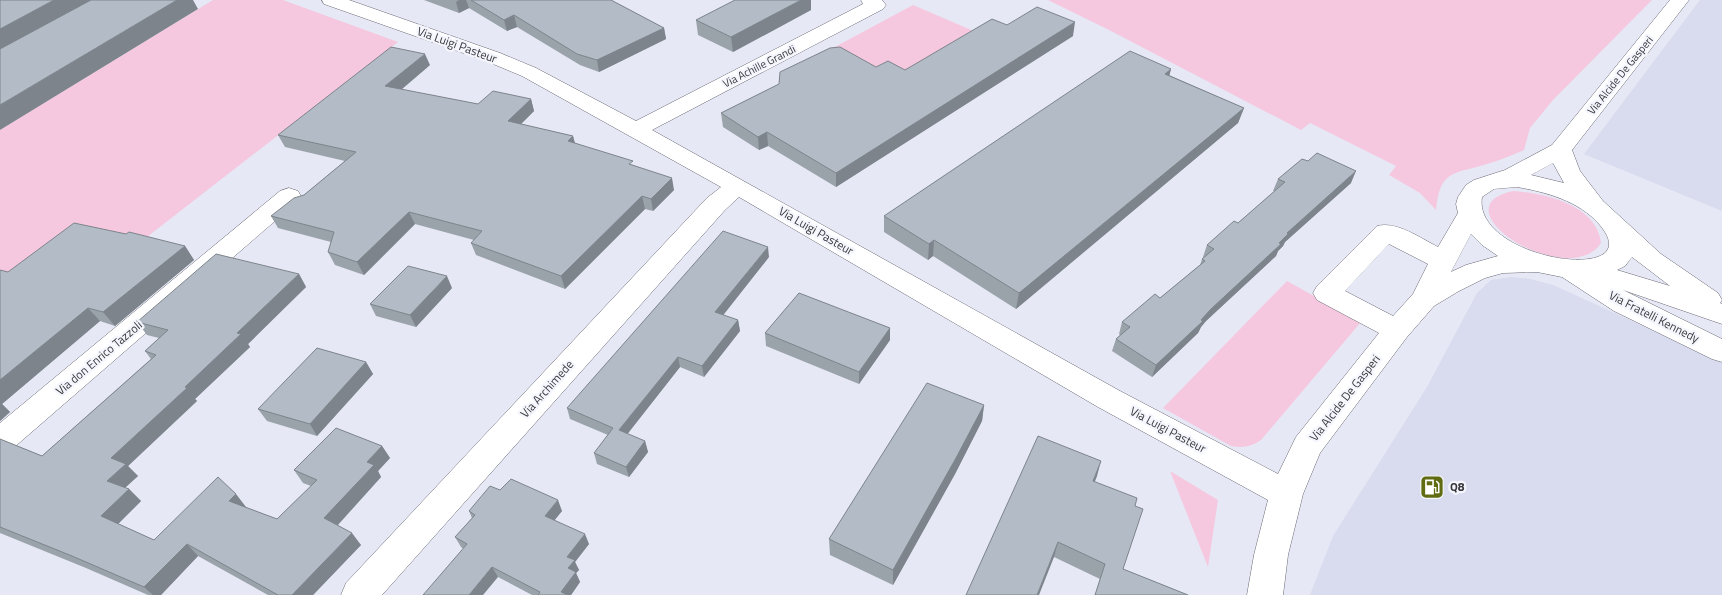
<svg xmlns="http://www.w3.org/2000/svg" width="1722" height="595" font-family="'Titillium Web',sans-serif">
  <rect width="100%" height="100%" fill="#e6e8f5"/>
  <path fill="#d9dbee" d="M1700,0H1722V211L1584,154Z
    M1511,277L1530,279L1553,285L1722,362V595H1310L1333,536L1427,387L1477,293L1491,280Z"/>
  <path fill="#f6c8df" d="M213,0H283L398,42L138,244L0,279V130Z
    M1048,0H1652L1553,100L1530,128L1524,150C1511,156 1498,161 1484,165C1452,174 1440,171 1436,210L1420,193L1389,175L1396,166L1310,123L1301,130L1111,31Z
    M913,5L983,35L904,82L833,48Z
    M1513,191C1545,193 1597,205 1601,243C1569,292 1434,208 1513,191Z
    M1287,281L1361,322L1261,440C1251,447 1243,448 1231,446L1163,408Z
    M1170,471L1218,500L1208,567Z"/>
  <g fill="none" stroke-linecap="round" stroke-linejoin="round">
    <g stroke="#686974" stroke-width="1">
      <path id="minor" d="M322,0H349L500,53L536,68L636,121L863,4L861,0H882L886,5L883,9L652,130L1120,391L1278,474L1296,437L1379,333L1317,300L1313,293L1317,286L1377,226C1397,221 1420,238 1438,247L1458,213L1456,204L1458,197L1466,185L1474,180L1505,170L1552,145L1670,0H1689L1572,150L1580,171L1603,201L1661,254L1718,293L1722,300L1720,303L1722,304V324L1623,290L1722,339V362L1712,359L1614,311L1562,277L1537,272L1503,273L1485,278L1459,291L1434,306L1407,337L1320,453L1303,494L1288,555L1283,595H1247L1254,555L1268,500L1098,407L739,197L725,210L382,595H341L346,583L707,198L721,187L522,76L486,61L324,4ZM1553,163L1564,183L1531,175ZM1517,187C1546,192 1579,201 1599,224C1653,286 1472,261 1482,197L1494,189ZM1471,234L1482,245L1498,256L1466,265L1451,272ZM1389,244L1428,264L1413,294L1393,316L1345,291ZM1632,257L1670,286L1617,270L1625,266Z
        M289,188L298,191L301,196L298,201L11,450L0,454V423L280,191Z"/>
    </g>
    <use href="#minor" fill="#fff" fill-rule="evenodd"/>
  </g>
  <path fill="#9aa2aa" d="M424,0H611L664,28L666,39L599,72L580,65L517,27L507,31L469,8L459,13Z
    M811,10L733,52L698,35L696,20Z
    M1007,25L1073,36L836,187L768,146L759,150L723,127L721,113L779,84L876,67L905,70Z
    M430,65L401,90L478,104L531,99L534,111L521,124L573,136L575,143L633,165L674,190L653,211L645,209L565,289L476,255L471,243L474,240L415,224L364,275L335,265L328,252L331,242L278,228L271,216L304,195L345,161L285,147L278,135Z
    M1171,69L1169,75L1244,108L1238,123L1016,309L933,256L928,260L884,232V216Z
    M1278,179L1351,183L1285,242L1283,246L1278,251L1276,256L1206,321L1201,327L1198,333L1152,377L1112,351L1116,339L1120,335L1119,334L1122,322L1160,298L1200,265L1202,259L1204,257H1203L1207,245L1238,223L1275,191H1273Z
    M126,234L185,246L194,260L115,326L100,321L2,404L10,412L0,421V270L8,272Z
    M769,257L723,315L738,320L740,331L704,377L680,367L627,434L645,441L648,452L629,477L597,464L594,453L608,435L570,419L567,408Z
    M299,274L306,287L248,344L250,347L195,399L197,401L128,466L138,476L125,488L129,489L141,501L118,524L154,540L246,507H245L277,519L311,486L303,483L294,470L382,446L390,458L378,471L381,477L338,525L361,545L313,595H268L198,556L161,595H148L86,568L0,533V439L42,456L151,359L145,351L159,338L147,335L137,322Z
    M452,288L416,327L376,316L370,304Z
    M890,328V340L859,384L766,346L765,333Z
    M366,362L373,374L317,436L267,421L258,409Z
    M984,405L982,421L955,474L893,585L830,555L829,539Z
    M1097,476L1094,482L1135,506L1123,569L1188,595H1095L1100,579L1054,557L966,595Z
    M500,490L562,511L554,520L589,544L575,562L579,570L576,573L580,582L571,595H532L498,577L461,547L455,537L472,518L469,511Z"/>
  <path fill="#7d848b" d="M54,0H94L0,52V29Z
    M177,0H193L198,9L0,130V105Z
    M459,0H466L469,8L459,13L456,2Z
    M801,0H811V10L733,52L731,37Z
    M514,15L517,27L507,31L504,20Z
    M1075,22L1073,36L836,187V173Z
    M664,28L666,39L599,72L597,60Z
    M425,54L430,65L390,99L385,86Z
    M1171,69L1167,85L1165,74Z
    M531,99L534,111L512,133L508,121Z
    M1244,108L1238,123L1016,309L1019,293Z
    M767,132L768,146L759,150L758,137Z
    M573,136L576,148L568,141Z
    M1356,171L1351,183L1285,242L1283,246L1278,251L1276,256L1206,321L1201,327L1198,333L1152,377L1156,365L1211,309L1279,243L1287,233Z
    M672,178L674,190L653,211L651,199Z
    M642,196L645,209L565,289L561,276Z
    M409,212L415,224L364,275L357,262Z
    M934,240L933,256L928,260L929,244Z
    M185,246L194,260L115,326L103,312Z
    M768,247L769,257L717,323L715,312Z
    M299,274L306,287L248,344L250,347L195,399L197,401L128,466L138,476L119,493L107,481L111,458L185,387L237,333Z
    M447,276L452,288L416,327L410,315Z
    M88,308L100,321L2,404L10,412L0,421V380Z
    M738,320L740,331L704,377L702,366Z
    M890,328V340L859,384V372Z
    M678,357L680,367L622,441L619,430Z
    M366,362L373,374L317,436L310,424Z
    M984,405L982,421L955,474L893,585V570Z
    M645,441L648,452L629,477L626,467Z
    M382,446L390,458L378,471L381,477L333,530L324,518L367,462Z
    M1101,461L1097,476L1089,497L1093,481Z
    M129,489L141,501L113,529L101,516Z
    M236,494L246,507L240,513L229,501Z
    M558,500L562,511L550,526L545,516Z
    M352,533L361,545L313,595H292Z
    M585,534L589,544L575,562L579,570L576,573L580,582L571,595H563L561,592L568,568L567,557Z
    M1058,542L1054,557L1039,595H1037Z
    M187,544L198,556L161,595H153L144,587Z
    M492,567L498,577L483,595H469Z"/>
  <path fill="#b3bcc6" stroke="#7d848b" d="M0,0H54L0,29Z
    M91,0H177L0,105V49Z
    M471,0H611L664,28L597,60L577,54L514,15L504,20Z
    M735,0H801L731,37L696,20Z
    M1037,7L1075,22L836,173L767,132L758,137L721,113L779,84L780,72L830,48L840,47L876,67L888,61L905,70L992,19L1007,25Z
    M391,47L425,54L385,86L478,104L493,91L531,99L508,121L573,136L568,141L633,161L629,164L672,178L651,199L642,196L561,276L471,243L482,231L409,212L357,262L328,252L334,232L271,216L294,198L304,195L356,152L278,135Z
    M1130,51L1171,69L1165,74L1244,108L1019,293L934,240L929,244L884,216Z
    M1317,153L1356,171L1287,233L1288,234L1279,243L1281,244L1211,309L1201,320L1203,321L1156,365L1116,339L1130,327L1122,322L1155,294L1160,298L1205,261L1202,259L1214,249L1207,245L1234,221L1238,223L1285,182L1278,179L1302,159L1308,161Z
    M74,223L126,234L129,232L185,246L103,312L88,308L0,380V270L8,272Z
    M723,231L768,247L715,312L738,320L702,366L678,357L619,430L645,441L626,467L594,453L613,428L567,408Z
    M216,254L299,274L237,333L241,334L185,387L187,388L111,458L126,464L107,481L129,489L101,516L154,540L218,477L236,494L229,501L277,519L317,480L294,470L336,428L382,446L367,462L374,465L324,518L352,533L292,595H278L187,544L144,587L72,556L0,527V439L42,456L156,355L145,351L168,330L137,322Z
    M408,266L447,276L410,315L370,304Z
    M799,293L890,328L859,372L765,333Z
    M317,348L366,362L310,424L258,409Z
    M927,383L984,405L956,458L893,570L829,539Z
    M1038,436L1101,461L1093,481L1137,498L1135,506L1143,509L1123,569L1188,595H1095L1105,564L1058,542L1037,595H966Z
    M511,479L558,500L545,516L585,534L567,557L575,560L568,568L576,572L561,592L568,595H538L540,592L492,567L469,595H423L467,544L455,537L475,515L469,511L490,486L500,490Z"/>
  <defs>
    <g id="fuel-square" transform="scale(1.25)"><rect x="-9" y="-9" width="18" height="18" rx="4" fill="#616b12" stroke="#f5f6fd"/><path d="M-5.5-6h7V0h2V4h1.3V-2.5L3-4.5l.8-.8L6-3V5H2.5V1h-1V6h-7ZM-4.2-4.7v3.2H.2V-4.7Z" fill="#fff"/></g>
  </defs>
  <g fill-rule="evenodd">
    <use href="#fuel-square" x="1432" y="487"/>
  </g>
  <g text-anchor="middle" stroke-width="4.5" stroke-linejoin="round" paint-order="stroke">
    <g font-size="11" fill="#38383d" stroke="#f5f6fd">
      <text transform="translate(759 66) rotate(-27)" y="4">Via Achille Grandi</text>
      <text transform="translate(1620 75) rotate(-51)" y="4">Via Alcide De Gasperi</text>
    </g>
    <g font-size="12" fill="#38383d" stroke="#f5f6fd">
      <text transform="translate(457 45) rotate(20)" y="4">Via Luigi Pasteur</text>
      <text transform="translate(816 231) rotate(30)" y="4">Via Luigi Pasteur</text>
      <text transform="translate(1654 317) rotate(27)" y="4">Via Fratelli Kennedy</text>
      <text transform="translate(99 358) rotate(-40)" y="4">Via don Enrico Tazzoli</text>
      <text transform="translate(547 389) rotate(-48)" y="4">Via Archimede</text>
      <text transform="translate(1345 398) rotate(-52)" y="4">Via Alcide De Gasperi</text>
      <text transform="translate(1168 430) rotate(28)" y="4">Via Luigi Pasteur</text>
    </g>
    <g font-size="12" font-weight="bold" fill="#38383d" stroke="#f5f6fd" text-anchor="start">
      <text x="1450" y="491">Q8</text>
    </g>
  </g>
</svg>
